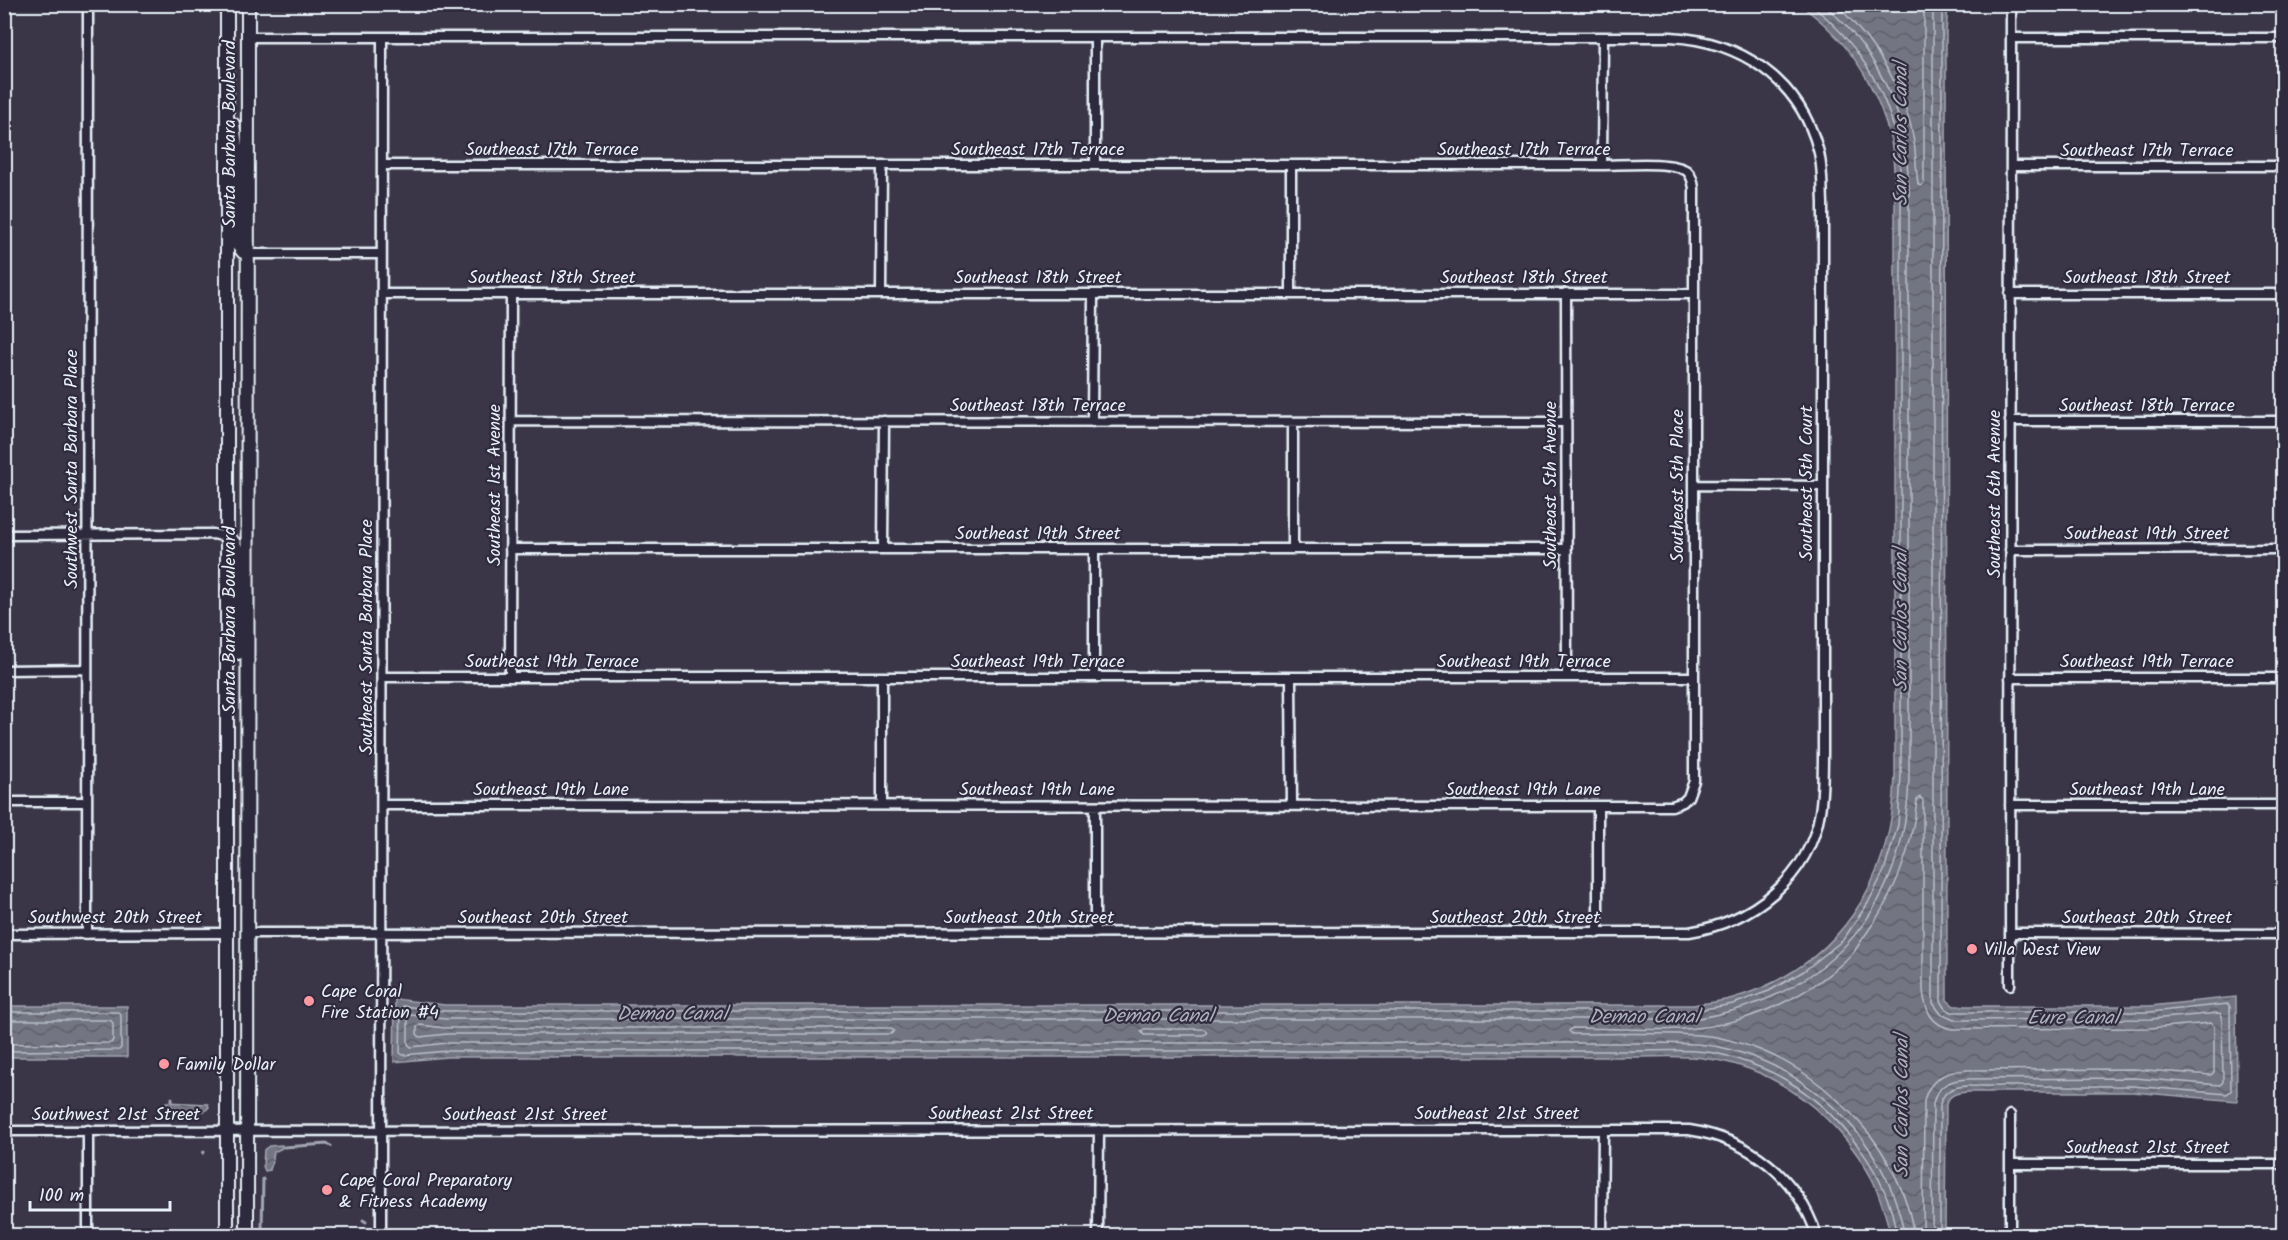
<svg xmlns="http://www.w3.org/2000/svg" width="2288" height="1240" font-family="Kalam,sans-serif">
  <defs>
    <pattern id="water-waves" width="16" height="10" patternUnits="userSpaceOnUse" patternTransform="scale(1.5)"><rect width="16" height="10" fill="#737482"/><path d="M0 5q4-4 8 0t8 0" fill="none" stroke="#5f6069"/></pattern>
  </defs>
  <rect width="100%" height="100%" fill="#3a3648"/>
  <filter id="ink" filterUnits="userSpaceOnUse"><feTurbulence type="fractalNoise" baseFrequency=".0167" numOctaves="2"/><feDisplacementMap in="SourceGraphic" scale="12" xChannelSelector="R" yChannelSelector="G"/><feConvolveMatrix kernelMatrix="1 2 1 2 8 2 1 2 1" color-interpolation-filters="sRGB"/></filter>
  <g filter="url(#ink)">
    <path fill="url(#water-waves)" stroke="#a2a6b1" stroke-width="1.5" d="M1800,5H1948L1946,33L1947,1000L1954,1006H2150L2236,997L2237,1101L2133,1092H1967C1957,1093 1950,1094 1946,1104L1945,1235L1891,1236C1886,1217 1881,1197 1872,1179C1840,1119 1778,1068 1709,1059C1685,1055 1660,1057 1636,1057H447L394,1062L395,999L445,1005H1693C1706,1003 1720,1002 1733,998C1838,967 1893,882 1895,775V188C1894,173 1894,156 1891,141C1877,85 1847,38 1800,5Z
      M5,1006H127V1057H5Z
      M166,1102L208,1104L209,1107L205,1111L164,1112Z
      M282,1145V1148L274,1152L270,1170L265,1171L263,1166L264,1150L269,1146Z"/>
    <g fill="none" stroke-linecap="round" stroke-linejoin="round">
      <path stroke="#b9bfc9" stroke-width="1.5" d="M1810,4C1854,38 1886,87 1897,142C1900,157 1900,173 1901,188V775L1898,825L1884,871L1868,903L1843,940L1804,971L1769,991L1733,1004L1693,1011H445L403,1006L401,1009L400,1053L403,1055L447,1051H1636C1666,1051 1698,1048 1727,1056C1747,1062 1768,1069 1786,1080C1837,1110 1891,1175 1896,1236
        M1822,4C1864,36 1895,90 1905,142C1907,157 1908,173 1909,188V776C1906,911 1826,999 1693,1019H445L411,1015L408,1018V1044L411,1047L447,1043H1636C1666,1044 1698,1041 1728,1049C1801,1068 1863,1121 1892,1191C1897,1205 1903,1221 1904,1236
        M1836,4C1874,42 1906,88 1914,142C1916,155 1916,170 1918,184L1920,186L1924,183V4
        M4,1012H118L121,1015V1048L119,1050L4,1051
        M4,1020H110L113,1023V1040L111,1043L4,1044
        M420,1025L445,1028H891L894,1031L891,1034H447L420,1037L417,1034V1027Z
        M1144,1029H1204L1207,1032L1204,1035H1144L1141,1031Z
        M1913,1236C1912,1204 1890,1161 1871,1136C1838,1095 1799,1063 1749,1046C1736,1042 1722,1037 1709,1036C1664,1032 1618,1034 1572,1034L1569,1031L1572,1028C1611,1028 1658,1032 1696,1028C1753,1022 1812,995 1853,953C1858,947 1861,940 1866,934C1896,893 1912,850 1917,800L1920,797L1923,800V990C1925,1010 1931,1025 1952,1029L2150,1028L2211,1023L2214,1026V1072L2211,1075L2133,1069L1967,1070C1946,1071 1929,1079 1924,1101L1923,1236
        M1932,1236L1933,1103C1938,1085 1950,1080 1967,1079L2134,1078L2220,1085L2223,1082L2222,1016L2220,1013L2151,1019L1954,1020L1941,1014L1933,1003V4
        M1940,1236V1104C1944,1090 1953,1087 1967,1086H2133L2227,1094L2231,1091L2230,1007L2228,1004L2150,1012H1952L1946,1009L1941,1001L1942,4"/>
      <path stroke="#a2a6b1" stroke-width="3" d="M172,1098V1102
        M284,1147L327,1144L331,1146
        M203,1153L204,1152
        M363,1220L366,1222
        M262,1229L263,1179
        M270,1234L275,1233"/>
      <g stroke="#e8f1f8" stroke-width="13">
        <path id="street" d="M2011,38H2284
          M1095,165V37
          M1602,165L1603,38
          M2011,166H2284
          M247,254H381
          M881,293L882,166
          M1291,293V166
          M1566,293L1567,677
          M382,294H1694
          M2010,294H2284
          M511,421L1566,422
          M2010,421H2284
          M1092,422L1093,294
          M1293,422V549
          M1694,485L1822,486
          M4,535L213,534L227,537
          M510,549H1566
          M883,549L884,421
          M1094,549V676
          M2010,550L2284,549
          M4,670L87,669
          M383,677H1694
          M510,677L511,294
          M1291,678L1292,805
          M2010,678H2284
          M4,802H87
          M382,805L1672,806L1683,802L1688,797L1694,781V188C1693,182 1692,176 1687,171C1672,160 1621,165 1602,165H383
          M882,805V678
          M2010,805H2284
          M1598,806V933
          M247,933L1689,932C1752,922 1809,878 1820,812C1823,793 1823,772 1823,752V203C1822,185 1823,166 1818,149C1799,79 1740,41 1671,37H247
          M1095,933V806
          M2010,933L2284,934
          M4,934L227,933
          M87,934L88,4
          M2010,985L2011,4
          M4,1131L1689,1130C1749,1139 1798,1177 1817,1236
          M2010,1164H2284
          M88,1236V1130
          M381,1236L382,38
          M1098,1236L1099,1130
          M1602,1236L1603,1130
          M2010,1236V1115"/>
      </g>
      <g stroke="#e8f1f8" stroke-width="16">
        <path id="secondary" d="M233,124L236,146L237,244L243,252L247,254
          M227,537L234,543L238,554V653
          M227,1236V4
          M247,1236L248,4"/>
      </g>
      <use href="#street" stroke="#2f2a3d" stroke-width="8"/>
      <use href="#secondary" stroke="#2f2a3d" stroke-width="12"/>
    </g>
  </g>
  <g fill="#ff9aa2" stroke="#2f2a3d" stroke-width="2">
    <circle cx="1972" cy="949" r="6"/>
    <circle cx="309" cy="1001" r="6"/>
    <circle cx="164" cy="1064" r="6"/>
    <circle cx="327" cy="1190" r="6"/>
  </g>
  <g text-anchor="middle" stroke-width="4.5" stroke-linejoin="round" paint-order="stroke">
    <g font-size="18" fill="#e8f1f8" stroke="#2f2a3d">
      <text transform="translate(229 134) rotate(-90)" y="6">Santa Barbara Boulevard</text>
      <text x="552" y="155">Southeast 17th Terrace</text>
      <text x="1038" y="155">Southeast 17th Terrace</text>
      <text x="1524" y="155">Southeast 17th Terrace</text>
      <text x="2147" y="156">Southeast 17th Terrace</text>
      <text x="552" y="283">Southeast 18th Street</text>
      <text x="1038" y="283">Southeast 18th Street</text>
      <text x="1524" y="283">Southeast 18th Street</text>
      <text x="2147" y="283">Southeast 18th Street</text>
      <text x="1038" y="411">Southeast 18th Terrace</text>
      <text x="2147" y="411">Southeast 18th Terrace</text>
      <text transform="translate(71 469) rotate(-90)" y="6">Southwest Santa Barbara Place</text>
      <text transform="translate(1806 483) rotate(-90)" y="6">Southeast 5th Court</text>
      <text transform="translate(494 485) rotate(-90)" y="6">Southeast 1st Avenue</text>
      <text transform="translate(1550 485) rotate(-90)" y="6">Southeast 5th Avenue</text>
      <text transform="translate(1677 486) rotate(-90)" y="6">Southeast 5th Place</text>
      <text transform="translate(1994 494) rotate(-90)" y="6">Southeast 6th Avenue</text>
      <text x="1038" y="539">Southeast 19th Street</text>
      <text x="2147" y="539">Southeast 19th Street</text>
      <text transform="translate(229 620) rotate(-90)" y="6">Santa Barbara Boulevard</text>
      <text transform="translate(366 637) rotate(-90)" y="6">Southeast Santa Barbara Place</text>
      <text x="552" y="667">Southeast 19th Terrace</text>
      <text x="1038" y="667">Southeast 19th Terrace</text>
      <text x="1524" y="667">Southeast 19th Terrace</text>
      <text x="2147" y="667">Southeast 19th Terrace</text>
      <text x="551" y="795">Southeast 19th Lane</text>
      <text x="1037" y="795">Southeast 19th Lane</text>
      <text x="1523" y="795">Southeast 19th Lane</text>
      <text x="2147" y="795">Southeast 19th Lane</text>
      <text x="115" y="923">Southwest 20th Street</text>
      <text x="543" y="923">Southeast 20th Street</text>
      <text x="1029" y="923">Southeast 20th Street</text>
      <text x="1515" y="923">Southeast 20th Street</text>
      <text x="2147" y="923">Southeast 20th Street</text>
      <text x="1011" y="1119">Southeast 21st Street</text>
      <text x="1497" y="1119">Southeast 21st Street</text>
      <text x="116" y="1120">Southwest 21st Street</text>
      <text x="525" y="1120">Southeast 21st Street</text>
      <text x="2147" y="1153">Southeast 21st Street</text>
    </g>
    <g font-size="18" fill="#e8f1f8" stroke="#2f2a3d" text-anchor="start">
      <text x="1984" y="955">Villa West View</text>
      <text x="321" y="997">Cape Coral<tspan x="321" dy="21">Fire Station #4</tspan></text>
      <text x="176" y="1070">Family Dollar</text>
      <text x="339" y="1186">Cape Coral Preparatory<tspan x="339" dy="21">&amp; Fitness Academy</tspan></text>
    </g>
    <g font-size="20" font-style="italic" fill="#aeb2bd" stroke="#2f2a3d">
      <text transform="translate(1900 134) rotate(-90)" y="7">San Carlos Canal</text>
      <text transform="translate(1900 620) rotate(-90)" y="7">San Carlos Canal</text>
      <text x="672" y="1020">Demao Canal</text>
      <text x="1158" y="1022">Demao Canal</text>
      <text x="1644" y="1023">Demao Canal</text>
      <text x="2073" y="1024">Eure Canal</text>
      <text transform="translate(1901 1106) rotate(-90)" y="7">San Carlos Canal</text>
    </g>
  </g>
  <rect width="2288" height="1240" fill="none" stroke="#2f2a3d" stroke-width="24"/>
  <rect x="12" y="12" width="2264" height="1216" fill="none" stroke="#e8f1f8" stroke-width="2" filter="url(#ink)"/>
  <path d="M30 1201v9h140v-9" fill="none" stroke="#e8f1f8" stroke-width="3"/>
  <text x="39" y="1201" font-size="18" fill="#e8f1f8" stroke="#2f2a3d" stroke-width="4.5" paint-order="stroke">100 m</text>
</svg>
